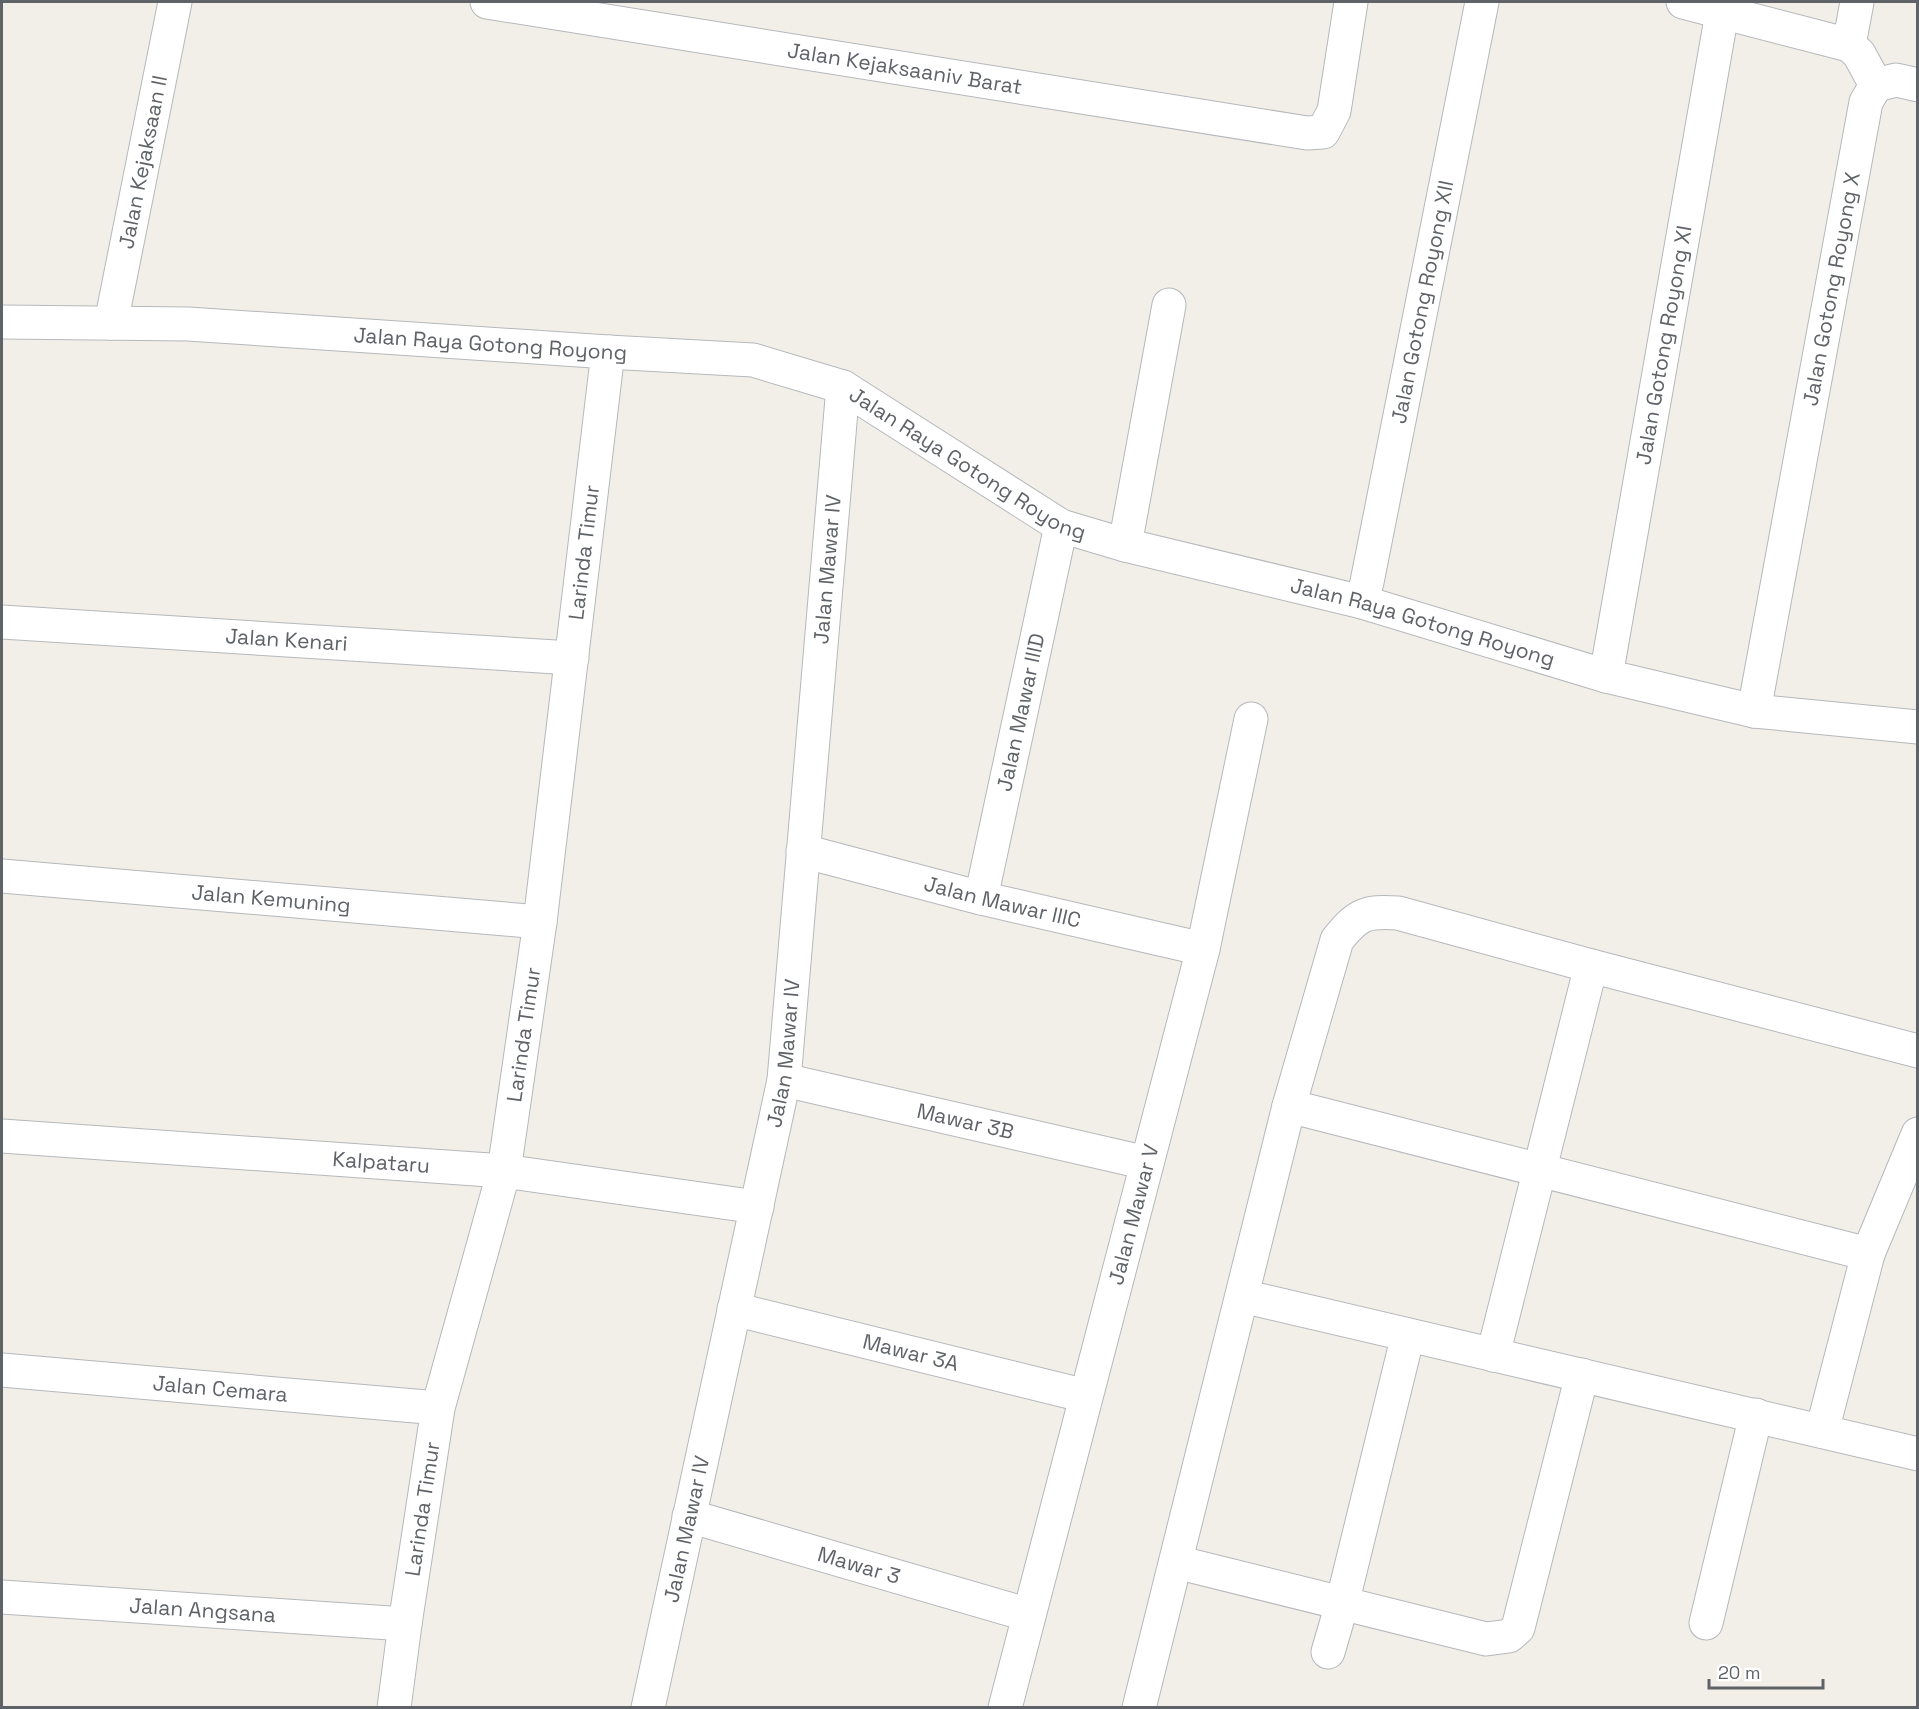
<svg xmlns="http://www.w3.org/2000/svg" width="1919" height="1709" font-family="'Space Grotesk',sans-serif">
  <rect width="100%" height="100%" fill="#f1efe8"/>
  <g fill="none" stroke-linecap="round" stroke-linejoin="round">
    <g stroke="#b5b8bc" stroke-width="35">
      <g id="minor">
        <path id="s1" d="M487,2L1307,133L1323,132L1334,111L1351,2"/>
        <path d="M1683,2L1849,45L1859,54L1876,85"/>
        <path d="M1849,45L1857,2"/>
        <path d="M1876,85L1896,80L1918,85"/>
        <path id="s2" d="M2,322L188,324L608,352L753,360L843,387L1061,526L1125,545L1362,602L1606,676L1754,711L1918,727"/>
        <path id="s3" d="M111,323L175,2"/>
        <path d="M1125,545L1169,305"/>
        <path id="s4" d="M1362,602L1367,582L1482,2"/>
        <path id="s5" d="M2,622L572,658"/>
        <path id="s6" d="M1606,676L1722,13"/>
        <path id="s7" d="M1754,711L1866,102L1876,85"/>
        <path id="s8" d="M803,851L981,898L1203,949"/>
        <path id="s9" d="M2,876L540,922"/>
        <path id="s10" d="M981,898L1061,526"/>
        <path id="s11" d="M784,1080L1147,1163"/>
        <path d="M1289,1106L1868,1254"/>
        <path id="s12" d="M2,1136L504,1171L757,1207"/>
        <path d="M1242,1296L1918,1454"/>
        <path id="s13" d="M734,1309L1086,1396"/>
        <path d="M1493,1355L1591,966"/>
        <path id="s14" d="M2,1370L438,1408"/>
        <path d="M1822,1431L1868,1254L1918,1134"/>
        <path id="s15" d="M689,1516L1029,1615"/>
        <path d="M1176,1562L1486,1639L1509,1636L1518,1628L1582,1375"/>
        <path id="s16" d="M2,1597L405,1624"/>
        <path d="M1706,1623L1756,1415"/>
        <path d="M1328,1652L1342,1604L1408,1335"/>
        <path id="s17" d="M394,1708L405,1624L438,1408L504,1171L540,922L608,352"/>
        <path id="s18" d="M648,1708L784,1080L843,387"/>
        <path id="s19" d="M1005,1708L1203,949L1251,719"/>
        <path d="M1139,1708L1289,1106L1337,940C1358,914 1365,911 1398,913L1591,966L1918,1051"/>
      </g>
    </g>
    <use href="#minor" stroke="#fff" stroke-width="33"/>
  </g>
  <g text-anchor="middle" stroke-width="6" stroke-linejoin="round" paint-order="stroke">
    <g font-size="21" fill="#5f6368" stroke="#fff">
      <text dy="7" stroke="none"><textPath href="#s1" startOffset="423">Jalan Kejaksaaniv Barat</textPath></text>
      <text dy="7" stroke="none"><textPath href="#s3" startOffset="164">Jalan Kejaksaan II</textPath></text>
      <text dy="7" stroke="none"><textPath href="#s7" startOffset="429">Jalan Gotong Royong X</textPath></text>
      <text dy="7" stroke="none"><textPath href="#s4" startOffset="306">Jalan Gotong Royong XII</textPath></text>
      <text dy="7" stroke="none"><textPath href="#s2" startOffset="489">Jalan Raya Gotong Royong</textPath></text>
      <text dy="7" stroke="none"><textPath href="#s6" startOffset="336">Jalan Gotong Royong XI</textPath></text>
      <text dy="7" stroke="none"><textPath href="#s2" startOffset="993">Jalan Raya Gotong Royong</textPath></text>
      <text dy="7" stroke="none"><textPath href="#s17" startOffset="1173">Larinda Timur</textPath></text>
      <text dy="7" stroke="none"><textPath href="#s18" startOffset="1155">Jalan Mawar IV</textPath></text>
      <text dy="7" stroke="none"><textPath href="#s2" startOffset="1479">Jalan Raya Gotong Royong</textPath></text>
      <text dy="7" stroke="none"><textPath href="#s5" startOffset="285">Jalan Kenari</textPath></text>
      <text dy="7" stroke="none"><textPath href="#s10" startOffset="190">Jalan Mawar IIID</textPath></text>
      <text dy="7" stroke="none"><textPath href="#s9" startOffset="270">Jalan Kemuning</textPath></text>
      <text dy="7" stroke="none"><textPath href="#s8" startOffset="206">Jalan Mawar IIIC</textPath></text>
      <text dy="7" stroke="none"><textPath href="#s17" startOffset="687">Larinda Timur</textPath></text>
      <text dy="7" stroke="none"><textPath href="#s18" startOffset="669">Jalan Mawar IV</textPath></text>
      <text dy="7" stroke="none"><textPath href="#s11" startOffset="186">Mawar 3B</textPath></text>
      <text dy="7" stroke="none"><textPath href="#s12" startOffset="380">Kalpataru</textPath></text>
      <text dy="7" stroke="none"><textPath href="#s19" startOffset="510">Jalan Mawar V</textPath></text>
      <text dy="7" stroke="none"><textPath href="#s13" startOffset="182">Mawar 3A</textPath></text>
      <text dy="7" stroke="none"><textPath href="#s14" startOffset="219">Jalan Cemara</textPath></text>
      <text dy="7" stroke="none"><textPath href="#s17" startOffset="201">Larinda Timur</textPath></text>
      <text dy="7" stroke="none"><textPath href="#s18" startOffset="183">Jalan Mawar IV</textPath></text>
      <text dy="7" stroke="none"><textPath href="#s15" startOffset="177">Mawar 3</textPath></text>
      <text dy="7" stroke="none"><textPath href="#s16" startOffset="201">Jalan Angsana</textPath></text>
    </g>
  </g>
  <rect width="1919" height="1709" fill="none" stroke="#5f6368" stroke-width="6"/>
  <path d="M1709 1679v9h114v-9" fill="none" stroke="#5f6368" stroke-width="3"/>
  <text x="1718" y="1679" font-size="18" fill="#5f6368" stroke="#ffffff" stroke-width="4.5" paint-order="stroke">20 m</text>
</svg>
